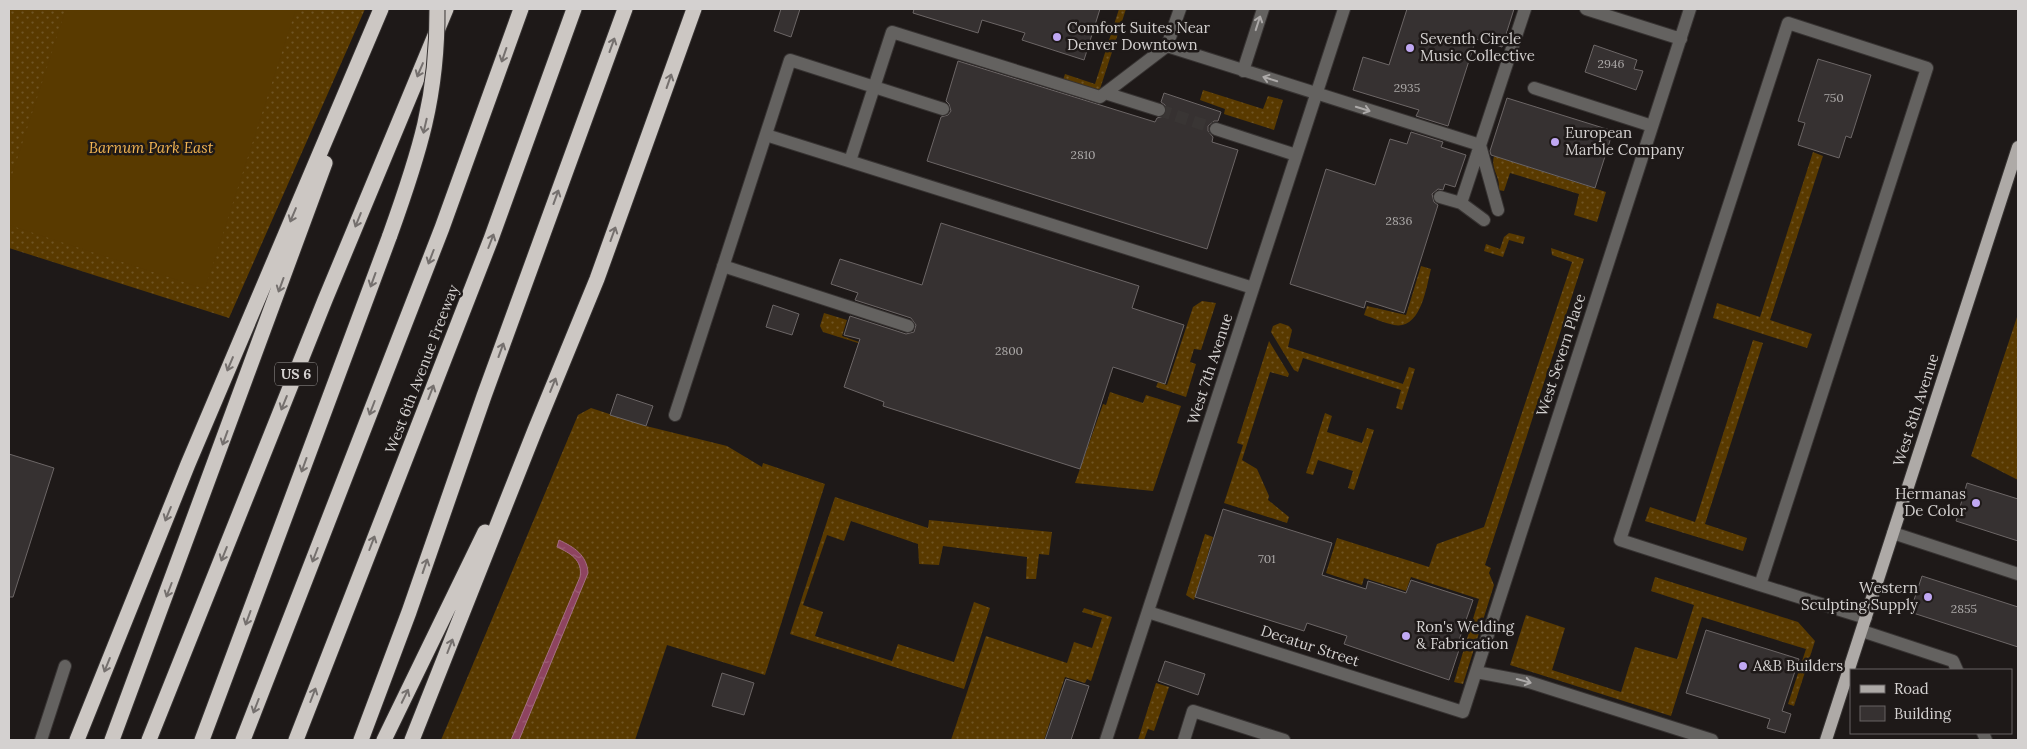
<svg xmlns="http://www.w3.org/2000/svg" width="2027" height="749" font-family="Lora,serif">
  <defs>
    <pattern id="grass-dots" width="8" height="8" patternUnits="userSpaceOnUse" patternTransform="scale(1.25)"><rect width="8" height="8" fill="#593a00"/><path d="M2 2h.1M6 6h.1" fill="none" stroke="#705524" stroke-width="1.8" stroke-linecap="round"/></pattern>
    <pattern id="water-ripples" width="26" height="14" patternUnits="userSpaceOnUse" patternTransform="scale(1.25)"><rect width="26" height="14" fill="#8e4460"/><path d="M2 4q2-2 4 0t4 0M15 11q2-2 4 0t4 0" fill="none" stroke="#9d5e76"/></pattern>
  </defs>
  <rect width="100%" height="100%" fill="#1e1918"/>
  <path fill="url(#grass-dots)" d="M9,9H365L229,318L9,248Z
    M1119,9H1126L1099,92L1063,80L1065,74L1095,84Z
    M1203,90L1263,109L1268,96L1283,100L1274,130L1224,114L1225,109L1200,100Z
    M1813,152L1823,156L1770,320L1812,334L1807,348L1713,318L1717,303L1760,317Z
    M1494,156L1606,192L1597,222L1574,215L1579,194L1510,173L1504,191L1498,190C1502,178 1490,170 1494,156Z
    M1509,233L1525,237L1523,244L1509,240L1503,257L1484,251L1486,244L1500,249L1504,237Z
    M1551,248L1584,259L1485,565L1491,568L1489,573L1494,585L1463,684L1454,682L1479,599L1411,577L1406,591L1364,578L1362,585L1326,573L1337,538L1429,567L1437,544L1484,527L1572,262L1552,255Z
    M1421,266L1431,269C1426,288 1421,330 1394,325C1384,323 1373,318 1364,315L1367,306L1406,315Z
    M1202,301L1216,303L1201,350L1194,349L1190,362L1196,364L1186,397L1156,387L1158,382L1167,385L1193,307Z
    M824,313L847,320L842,336L893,354L823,332L820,326Z
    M2018,314V480L1971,456Z
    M1280,323L1289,326L1292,330L1288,347L1403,384L1409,367L1415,369L1402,410L1396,408L1401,390L1303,358L1298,372L1294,370L1271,332L1273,326Z
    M1753,340L1763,343L1705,524L1747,538L1743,551L1645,521L1650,507L1695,522Z
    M1269,341L1289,374L1288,377L1270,372L1242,460L1257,469L1269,496L1268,500L1289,517L1287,523L1224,503L1243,445L1237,443Z
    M1110,392L1143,403L1146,395L1181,406L1153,491L1075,483L1103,404L1106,405Z
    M591,408L646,426L727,446L762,467L763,463L825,484L765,675L667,645L635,740H441L578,415Z
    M1325,413L1332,416L1327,432L1362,443L1367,428L1374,430L1354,490L1348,488L1353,471L1318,460L1313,475L1306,473Z
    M835,497L928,528L929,520L1052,532L1049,555L1039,554L1036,579H1026L1027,557L943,546L939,565L919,564L918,544L851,521L844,541L827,535L803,605L823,612L815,636L892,661L898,644L954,662L974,602L990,608L964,689L790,634Z
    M1205,534L1213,537L1194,600L1186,595Z
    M1655,577L1798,622L1815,641L1794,706L1788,704L1806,649L1702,617L1671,716L1510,665L1526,615L1565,628L1552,670L1621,692L1635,647L1677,659L1694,605L1651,591Z
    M1084,608L1112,617L1091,681L1087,679L1085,683L1065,677L1044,740H951L986,636L1067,663L1074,642L1092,648L1102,618L1082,612Z
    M1156,683L1169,687L1154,731L1148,729L1144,740H1138Z"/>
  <path fill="#593a00" d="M66,9H296L205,289L9,225V184Z"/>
  <path fill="url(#water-ripples)" stroke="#a36e82" d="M559,540C574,547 587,555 588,573L519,740H511L580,577C583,560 570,553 557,547Z"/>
  <path fill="#363131" stroke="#6c6666" d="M781,9H800L791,37L774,31Z
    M914,9H1100L1084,60L1022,40L1025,33L982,20L978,33L913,13Z
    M1407,9H1514L1502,47L1476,39L1448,126L1416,116L1419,110L1353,90L1363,57L1389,65Z
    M1594,45L1637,60L1634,69L1643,71L1636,90L1585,72Z
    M1818,59L1871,75L1851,138L1846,136L1839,158L1798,145L1805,123L1798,121Z
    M958,61L1155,122L1157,118L1164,116L1167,112L1165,105L1161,102L1164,93L1221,112L1218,121H1214L1208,126V131L1213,137L1212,142L1238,150L1207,249L927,161L941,117L948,115L951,111L949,104L946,101Z
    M1507,98L1613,131L1595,188L1491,155L1490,151Z
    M1411,132L1443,142L1441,147L1466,155L1455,187L1445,184L1443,190L1438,189L1432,194L1434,202L1438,205L1404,313L1366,301L1364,308L1290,284L1326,169L1375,185L1390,139L1407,144Z
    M941,223L1139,286L1132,308L1184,325L1165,384L1113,367L1080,469L883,406L884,402L844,387L860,339L844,335L850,316L906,334L914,332L916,325L911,318L855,300L858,293L831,284L840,259L922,285Z
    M773,305L799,314L792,335L766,327Z
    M617,394L653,406L646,426L610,415Z
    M9,454L54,468L13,597H9Z
    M1967,483L2018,499V541L1956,521Z
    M1223,509L1332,543L1322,575L1366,589L1368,581L1406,593L1411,580L1473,600L1457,646L1460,647L1449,680L1344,644L1347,636L1307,623L1304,631L1195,597Z
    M1922,576L2018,607V647L1910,612Z
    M1706,630L1799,659L1782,711L1791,714L1785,733L1767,728L1770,719L1686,693Z
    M1165,661L1205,674L1198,695L1158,681Z
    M722,673L754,683L744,715L712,706Z
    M1066,679L1089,686L1071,740H1045Z"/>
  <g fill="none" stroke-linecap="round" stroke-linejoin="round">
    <path stroke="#393534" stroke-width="12" stroke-dasharray="12 6" stroke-linecap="butt" d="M1159,110L1216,129"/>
    <g stroke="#373332" stroke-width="14">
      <path id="minor" d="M1586,9L1681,39
        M1788,23L1927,68L1760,585L1620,540Z
        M1167,46L1480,145L1498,210
        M1243,71L1263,9
        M1534,88L1652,126
        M1105,93L1159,110
        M1216,129L1296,155
        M766,135L1253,288
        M850,161L892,32L1100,97L1167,46L1180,9
        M1440,197L1461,203L1484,220
        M1461,203L1525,9
        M723,266L908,326
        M675,415L790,60L943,109
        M1893,533L2018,574
        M1760,585L1866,618
        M1148,612L1463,712L1690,9
        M1862,631L1953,661L1957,670
        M1476,672L1529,682L1712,740
        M1983,733L1986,740
        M41,740L65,666
        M1106,740L1344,9
        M1184,740L1193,711L1284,740"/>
    </g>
    <g stroke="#373332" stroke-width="14">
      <path id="major" d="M1826,740L2018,147"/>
    </g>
    <g stroke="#373332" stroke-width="17">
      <path id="highway" d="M77,740L188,464L381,9
        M112,740L325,163
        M149,740L325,300L446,9
        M202,740L390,235
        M243,740L442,228L521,9
        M296,740L491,239L574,9
        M361,740L409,612L484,396L625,9
        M384,740L485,532
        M412,740L535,430L597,279L694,9"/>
    </g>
    <use href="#minor" stroke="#646260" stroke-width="12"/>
    <use href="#major" stroke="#aeaaa7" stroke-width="12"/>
    <use href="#highway" stroke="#ccc7c3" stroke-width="15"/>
    <g stroke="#373332" stroke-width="17" stroke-linecap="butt">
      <path id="highway-bridge" d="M390,235C419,154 438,96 437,9"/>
    </g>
    <use href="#highway-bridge" stroke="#ccc7c3" stroke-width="15"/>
  </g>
  <defs><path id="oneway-shaft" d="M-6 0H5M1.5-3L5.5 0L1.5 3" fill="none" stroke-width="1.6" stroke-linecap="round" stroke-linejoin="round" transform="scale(1.25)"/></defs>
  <g stroke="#adaaa9">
    <use href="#oneway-shaft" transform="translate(1258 23) rotate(-72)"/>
    <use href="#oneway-shaft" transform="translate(1270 79) rotate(-162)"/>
    <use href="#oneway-shaft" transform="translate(1363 109) rotate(17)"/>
    <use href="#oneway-shaft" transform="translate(1524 681) rotate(15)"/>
  </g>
  <g stroke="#75706e">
    <use href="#oneway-shaft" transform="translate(612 45) rotate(-70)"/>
    <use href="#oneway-shaft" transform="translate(504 55) rotate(109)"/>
    <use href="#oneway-shaft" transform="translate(420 70) rotate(113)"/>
    <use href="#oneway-shaft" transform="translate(669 81) rotate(-71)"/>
    <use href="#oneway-shaft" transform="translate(425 126) rotate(103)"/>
    <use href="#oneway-shaft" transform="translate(556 197) rotate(-70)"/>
    <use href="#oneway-shaft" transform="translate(293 215) rotate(113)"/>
    <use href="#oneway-shaft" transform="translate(358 220) rotate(112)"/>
    <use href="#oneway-shaft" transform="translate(613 234) rotate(-70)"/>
    <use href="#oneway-shaft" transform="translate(491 241) rotate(-69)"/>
    <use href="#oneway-shaft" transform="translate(431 257) rotate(111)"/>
    <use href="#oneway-shaft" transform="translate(373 280) rotate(110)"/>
    <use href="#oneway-shaft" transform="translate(281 285) rotate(110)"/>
    <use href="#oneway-shaft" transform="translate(501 350) rotate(-70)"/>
    <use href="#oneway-shaft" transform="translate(230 364) rotate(113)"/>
    <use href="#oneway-shaft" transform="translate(553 385) rotate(-68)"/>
    <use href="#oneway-shaft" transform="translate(431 392) rotate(-69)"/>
    <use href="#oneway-shaft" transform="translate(284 403) rotate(112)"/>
    <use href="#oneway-shaft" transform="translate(372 408) rotate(111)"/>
    <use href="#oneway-shaft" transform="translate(225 438) rotate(110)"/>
    <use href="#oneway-shaft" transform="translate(304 465) rotate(110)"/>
    <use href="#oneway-shaft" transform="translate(168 514) rotate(112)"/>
    <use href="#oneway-shaft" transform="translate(372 543) rotate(-69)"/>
    <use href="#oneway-shaft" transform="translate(224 554) rotate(112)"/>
    <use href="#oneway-shaft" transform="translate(315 555) rotate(111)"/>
    <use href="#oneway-shaft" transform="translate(425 566) rotate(-71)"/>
    <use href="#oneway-shaft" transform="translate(169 590) rotate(111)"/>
    <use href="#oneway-shaft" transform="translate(248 618) rotate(110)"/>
    <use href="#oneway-shaft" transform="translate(450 646) rotate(-69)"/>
    <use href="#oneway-shaft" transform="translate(107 665) rotate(112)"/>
    <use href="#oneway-shaft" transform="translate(313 695) rotate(-69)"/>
    <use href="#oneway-shaft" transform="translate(405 696) rotate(-64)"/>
    <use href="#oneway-shaft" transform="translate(256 706) rotate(111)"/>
  </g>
  <g fill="#c0a8f3" stroke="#1e1918" stroke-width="2">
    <circle cx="1057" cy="37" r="5"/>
    <circle cx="1410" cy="48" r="5"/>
    <circle cx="1555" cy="142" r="5"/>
    <circle cx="1976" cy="503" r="5"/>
    <circle cx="1928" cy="597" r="5"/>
    <circle cx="1406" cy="636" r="5"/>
    <circle cx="1743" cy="666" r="5"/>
  </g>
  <g text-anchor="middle" stroke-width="5" stroke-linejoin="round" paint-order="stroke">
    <g font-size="12" fill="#aca9a8">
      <text x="1611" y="68">2946</text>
      <text x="1407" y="92">2935</text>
      <text x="1834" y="102">750</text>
      <text x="1083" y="159">2810</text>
      <text x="1399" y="225">2836</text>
      <text x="1009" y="355">2800</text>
      <text x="1267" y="563">701</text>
      <text x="1964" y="613">2855</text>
    </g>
    <rect fill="#1e1918" stroke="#9d9a99" stroke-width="1" x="275" y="362.5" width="42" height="23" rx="4"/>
    <g font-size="14" font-weight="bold" fill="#d4d1d0">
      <text x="296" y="379">US 6</text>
    </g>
    <g font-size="15" fill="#d4d1d0" stroke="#1e1918" text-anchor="start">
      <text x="1067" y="33">Comfort Suites Near<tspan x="1067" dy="17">Denver Downtown</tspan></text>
      <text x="1420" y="44">Seventh Circle<tspan x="1420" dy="17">Music Collective</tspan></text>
      <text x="1565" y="138">European<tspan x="1565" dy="17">Marble Company</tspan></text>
      <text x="1966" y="499" text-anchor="end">Hermanas<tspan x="1966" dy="17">De Color</tspan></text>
      <text x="1918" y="593" text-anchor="end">Western<tspan x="1918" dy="17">Sculpting Supply</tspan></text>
      <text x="1416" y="632">Ron's Welding<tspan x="1416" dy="17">&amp; Fabrication</tspan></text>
      <text x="1753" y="671">A&amp;B Builders</text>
    </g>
    <g font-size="15" font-style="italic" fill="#f3b553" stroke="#1e1918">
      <text x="151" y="153">Barnum Park East</text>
    </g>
    <g font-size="15" fill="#d4d1d0" stroke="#1e1918">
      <text transform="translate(1561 355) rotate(-72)" y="5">West Severn Place</text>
      <text transform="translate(422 369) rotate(-69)" y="5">West 6th Avenue Freeway</text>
      <text transform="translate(1210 369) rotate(-72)" y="5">West 7th Avenue</text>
      <text transform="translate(1916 410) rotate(-72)" y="5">West 8th Avenue</text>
      <text transform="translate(1310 646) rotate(18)" y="5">Decatur Street</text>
    </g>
  </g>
  <rect width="2027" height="749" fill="none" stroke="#d4d1d0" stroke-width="20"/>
  <rect x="1850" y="669" width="162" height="65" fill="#1e1918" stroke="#676362"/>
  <rect x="1860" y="685" width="25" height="8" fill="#aeaaa7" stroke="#676362"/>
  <text x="1894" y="694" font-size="15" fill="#d4d1d0">Road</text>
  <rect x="1860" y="706" width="25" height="15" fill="#363131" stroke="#676362"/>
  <text x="1894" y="719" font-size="15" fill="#d4d1d0">Building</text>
</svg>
